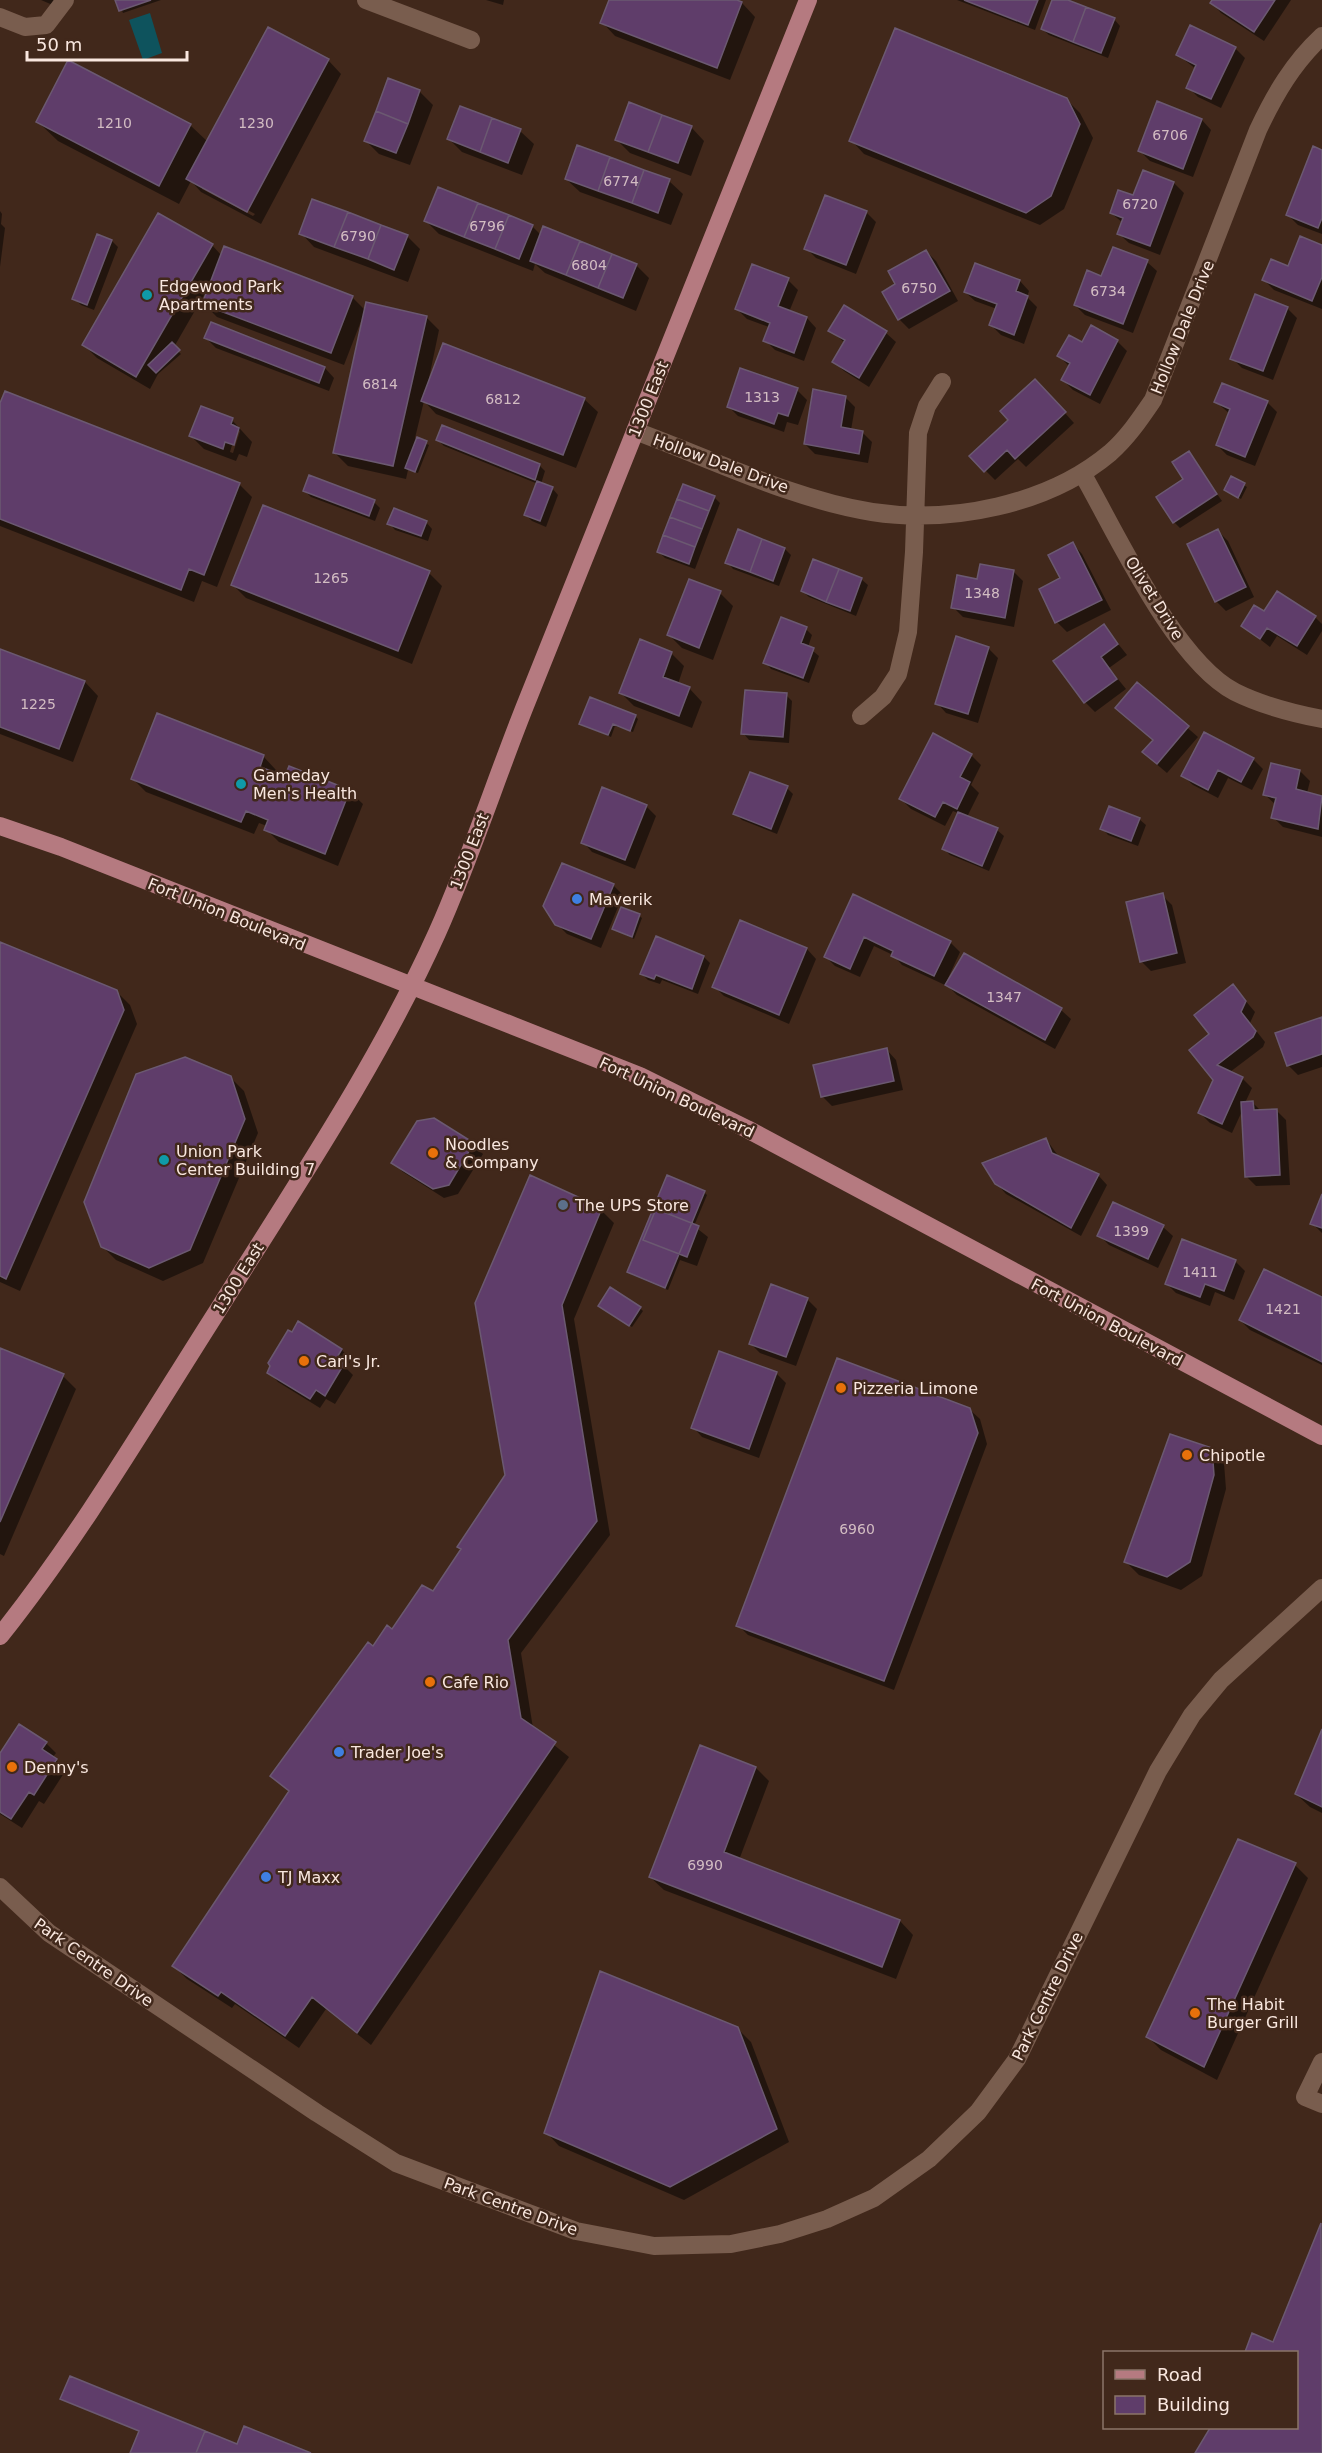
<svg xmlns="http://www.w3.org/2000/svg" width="1322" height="2453" font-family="'DejaVu Sans',sans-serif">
  <rect width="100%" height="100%" fill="#41281b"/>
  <path fill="#0e535d" d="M150,13L162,53L143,60L129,20Z"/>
  <path fill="#0007" fill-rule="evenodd" d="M41,0H58L55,6Z
    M117,0H161L123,13Z
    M486,0H504L503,5Z
    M611,0H733L742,3L755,17L730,80L615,36L602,22Z
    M957,0H1046L1035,30Z
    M1053,0H1063L1114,19L1120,26L1108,58L1049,35L1042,29Z
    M1213,0H1291L1264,41L1221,13L1212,3Z
    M1235,48L1245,58L1221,108L1198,97L1188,87L1196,69L1178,55Z
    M328,60L341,74L261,224L201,192L191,181L179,204L58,141L38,122L190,125L208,142ZM202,185L255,214L253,216L202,189Z
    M389,80L420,92L433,105L410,165L379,154L366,141Z
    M1066,99L1080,113L1093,138L1064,209L1040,225L864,154L851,140Z
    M1202,120L1211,130L1193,177L1150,161L1140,151Z
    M691,127L704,141L691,176L630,153L616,139Z
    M520,131L534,144L522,175L462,152L449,139Z
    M1322,151V234L1298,225L1288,215Z
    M1143,172L1174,183L1184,193L1160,255L1129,243L1119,234L1123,223L1111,213L1134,197Z
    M566,179L669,181L683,194L671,225L580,192Z
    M0,211L2,214L1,224L5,228L0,267Z
    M866,212L876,222L856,274L816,258L806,248Z
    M426,221L532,226L541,235L636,265L649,278L636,311L545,273L535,264L533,271L439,234Z
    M301,233L407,236L420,249L408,282L314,247Z
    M112,241L118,247L94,310L81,305L74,298Z
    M212,245L222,256L352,297L366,311L426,317L439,330L428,383L584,399L598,412L576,468L436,414L424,401L415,438L429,445L418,473L408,470L406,479L348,466L335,453L363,316L344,365L217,317L204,304L208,288L174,347L181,354L158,374L150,389L97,358L84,345Z
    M1322,247V309L1274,290L1264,280Z
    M926,251L936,261L958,301L909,329L899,319L898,285Z
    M1147,262L1157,271L1133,333L1085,315L1075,305L1102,278Z
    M975,265L1020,281L1029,291L1027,297L1037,307L1024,344L1001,335L991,325L997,309L975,301L965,292Z
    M788,280L798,290L789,312L807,318L816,328L804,361L775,350L765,340L769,327L747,319L737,309Z
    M844,307L886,333L896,342L869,387L844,371L834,362L845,343L830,330Z
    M1287,308L1297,318L1273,380L1242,368L1232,358Z
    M206,338L325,368L334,378L329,391L216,348Z
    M1117,341L1127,351L1100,404L1073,390L1063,380L1070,367L1059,356L1083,344Z
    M797,390L807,400L798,425L787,422L784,432L738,416L728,406Z
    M1045,391L1074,423L1026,467L1018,459L995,480L971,456Z
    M845,397L855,407L851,430L862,432L872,442L868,463L815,454L805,444Z
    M1216,402H1267L1277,412L1255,466L1227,455L1217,445L1230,414Z
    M0,407L239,484L252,497L217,587L202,581L194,602L0,526Z
    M232,420L252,442L247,457L239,454L236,461L204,449L191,436ZM237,428L240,431L233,453L230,452Z
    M438,440L539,465L545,471L541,484L552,488L558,495L546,527L532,521L526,515L538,484L444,446Z
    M1188,453L1222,501L1180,528L1174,522L1185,479Z
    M1232,478L1247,487L1241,499L1226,490Z
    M304,490L374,502L380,508L375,521L311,497Z
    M714,497L720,503L695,569L665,558L658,551Z
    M426,522L432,529L428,541L395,530L389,523Z
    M1218,531L1228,541L1254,597L1226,611L1216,601Z
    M1073,544L1082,554L1111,610L1067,632L1057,622L1062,579Z
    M785,549L791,555L779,586L733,569L727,562Z
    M1013,571L1023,581L1014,627L963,617L953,607L979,580Z
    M429,573L442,586L412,664L246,598L233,585Z
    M861,579L868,585L856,616L809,597L802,591Z
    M720,593L733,606L713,660L682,648L669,635Z
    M1265,613L1315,617L1322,624V631L1307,655L1277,636L1270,647L1243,626Z
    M1104,626L1127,655L1109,668L1126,689L1095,712L1085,702Z
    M806,629L812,635L808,647L819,656L809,683L771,669L765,662Z
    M988,648L998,658L978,723L946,713L937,703Z
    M0,650L85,682L98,696L73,762L0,734Z
    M671,653L684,666L678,684L689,688L702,702L692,728L634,706L621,693Z
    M1137,684L1198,737L1167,773L1154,762V740Z
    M786,695L792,701L789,743L749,740L743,733Z
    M635,716L638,719L633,732L615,726L611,737L581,724Z
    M971,755L981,765L971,785L979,793L967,817L997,830L1004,836L989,871L950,855L944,849L958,813L953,811L945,826L911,809L901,799Z
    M263,756L276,770L275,774L349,791L363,804L338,866L279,842L266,829L267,826L259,823L254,834L146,792L133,779Z
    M1253,759L1263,769L1252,790L1228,778L1218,798L1193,785L1183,776Z
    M1300,771L1310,781L1307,793L1322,797V837L1283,827L1273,817L1276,805L1264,794Z
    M787,788L793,794L777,834L742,820L735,813Z
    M646,806L656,816L635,869L592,852L583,842Z
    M1139,819L1146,825L1138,846L1108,835L1102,828Z
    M613,885L623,895L601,948L567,934L557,924Z
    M1162,895L1172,905L1186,963L1151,971L1141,961Z
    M853,896L950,942L960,952L945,985L902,965L893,955L874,946L860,977L835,966L825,956Z
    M639,916L642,918L634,939L614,929Z
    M741,922L807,949L816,959L789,1024L724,996L714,986Z
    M656,938L704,957L710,963L698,994L662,980L660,984L648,980L642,974Z
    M0,943L116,991L130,1005L137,1024L20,1291L0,1282Z
    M964,955L1061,1010L1071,1019L1055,1049L957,995L947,985Z
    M1233,986L1255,1012L1250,1023L1265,1042L1263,1047L1230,1072L1242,1078L1252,1088L1245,1103H1253L1261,1111L1276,1110L1286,1120L1290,1185L1256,1186L1246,1176L1243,1109L1232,1133L1210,1123L1200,1113L1214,1080L1211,1034Z
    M1322,1018V1067L1298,1075L1289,1066L1277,1034Z
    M887,1050L896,1060L903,1090L832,1106L822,1096Z
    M230,1077L244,1091L258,1133L203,1263L163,1281L116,1260L102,1246Z
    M1046,1139L1059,1157L1098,1175L1107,1185L1081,1236L1006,1194L996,1183Z
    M473,1144L483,1154L458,1194L444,1198L403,1172L393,1163Z
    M704,1192L707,1195L694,1226L708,1237L697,1266L680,1260L668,1290L632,1275L629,1272Z
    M1322,1197V1233L1312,1223Z
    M601,1210L614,1223L574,1319L610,1535L521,1653L533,1728L569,1757L371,2045L326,2009L299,2048L235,2004L232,2008L187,1979L174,1966L290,1793L272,1775L373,1648L434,1593L462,1550L458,1547L507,1475L477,1303Z
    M1163,1227L1173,1236L1158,1268L1109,1245L1099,1235Z
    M1235,1261L1245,1271L1234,1300L1215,1292L1210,1306L1176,1293L1166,1283Z
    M807,1299L817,1309L796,1366L760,1353L750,1343Z
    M1322,1299V1365L1250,1330L1240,1320Z
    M603,1308H640L643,1311L632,1327Z
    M298,1324L342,1350L351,1360L346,1368L353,1375L335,1404L326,1399L320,1408L278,1382L269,1372Z
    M0,1350L63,1376L76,1389L4,1556L0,1554Z
    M776,1373L786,1383L759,1458L702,1437L693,1427Z
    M969,1409L980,1419L987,1444L894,1690L748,1635L738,1625Z
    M1211,1449L1224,1463L1226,1489L1202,1576L1181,1590L1139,1575L1125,1561Z
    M1322,1733V1813L1310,1807L1296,1794Z
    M46,1743L56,1753L53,1757L66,1770L44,1804L39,1801L22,1828L0,1814V1756Z
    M756,1768L769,1781L739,1860L900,1921L913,1935L896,1979L664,1890L650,1877Z
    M1295,1865L1308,1878L1217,2080L1161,2050L1148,2037Z
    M737,2028L751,2042L789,2142L684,2200L559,2146L546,2132Z
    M1322,2225V2453H1197L1213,2428H1296V2352H1247L1253,2335L1274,2344Z"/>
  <path fill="#5f3d6a" stroke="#6b5971" stroke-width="1.5" d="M115,0H151L119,11Z
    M609,0H737L742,2L717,68L600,23Z
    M964,0H1038L1028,25Z
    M1052,0H1068L1086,7L1073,42L1041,29Z
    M1212,0H1275L1254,32L1210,3Z
    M1086,7L1115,18L1101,53L1073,42Z
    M1190,25L1236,47L1211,99L1186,88L1196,65L1176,55Z
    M268,27L329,59L247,212L186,179Z
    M895,28L1067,98L1080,124L1051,196L1026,213L849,141Z
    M68,60L191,124L159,186L36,122Z
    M388,78L420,90L408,124L376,111Z
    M1157,101L1202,119L1183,169L1138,151Z
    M629,102L662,115L648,152L615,140Z
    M460,106L492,118L480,152L447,139Z
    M376,111L408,124L396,153L364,141Z
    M662,115L692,126L678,163L648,152Z
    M492,118L521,129L508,163L480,152Z
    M577,145L610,157L598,191L565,179Z
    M1313,146L1322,150V218L1318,228L1286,215Z
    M610,157L644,170L632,203L598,191Z
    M644,170L670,179L658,213L632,203Z
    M1143,170L1174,182L1150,246L1117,234L1123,218L1110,213L1118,190L1133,195Z
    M438,187L478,203L464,237L424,221Z
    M825,195L867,211L846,265L804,249Z
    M312,199L348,212L334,247L299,234Z
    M478,203L509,215L495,249L464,237Z
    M348,212L381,225L368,259L334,247Z
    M158,213L213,244L136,377L82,345Z
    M509,215L533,225L519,259L495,249Z
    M381,225L408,235L394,270L368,259Z
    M543,226L580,241L566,275L530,261Z
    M97,234L112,240L87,305L72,299Z
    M1300,236L1322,245V277L1312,301L1262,280L1271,259L1288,266Z
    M580,241L612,254L598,288L566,275Z
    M224,246L353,296L331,353L202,304Z
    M1113,247L1148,260L1123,324L1074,305L1087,270L1101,276Z
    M926,250L950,291L898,320L882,292L895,284L888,271Z
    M612,254L637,264L623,298L598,288Z
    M975,263L1020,280L1016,291L1028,296L1014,335L989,325L997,304L964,292Z
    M752,264L789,278L778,306L807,317L794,353L763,341L770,323L735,309Z
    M1255,294L1288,307L1263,371L1230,359Z
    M366,302L427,316L393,466L333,453Z
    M844,305L887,331L859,378L832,362L845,340L828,331Z
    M211,322L325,367L319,383L204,338Z
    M1091,325L1118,340L1090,395L1061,380L1070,363L1057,356L1069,335L1082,342Z
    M172,342L180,350L156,373L148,365Z
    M443,343L585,398L563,455L421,401Z
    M740,368L798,388L788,416L778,413L774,424L727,407Z
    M1035,379L1066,412L1015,459L1007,450L984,472L969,456L1008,420L1000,411Z
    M1222,383L1268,401L1245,457L1216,445L1230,409L1214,402Z
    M813,389L846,396L841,427L863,431L859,454L804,444Z
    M5,391L240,483L204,575L189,569L181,590L0,519V403Z
    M201,406L233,418L231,424L239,428L234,445L225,442L223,449L189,436Z
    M442,425L540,464L535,480L436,440Z
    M417,437L427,441L415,472L405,468Z
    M1189,451L1217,494L1173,523L1156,497L1183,479L1172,462Z
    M309,475L375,500L369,516L303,491Z
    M1231,476L1245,483L1238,498L1224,490Z
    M537,481L553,487L540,521L524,515Z
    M683,484L715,496L709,511L677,499Z
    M677,499L709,511L702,529L670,517Z
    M263,505L430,571L398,651L231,585Z
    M394,508L427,521L421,536L387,524Z
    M670,517L702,529L695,547L663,535Z
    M738,529L762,539L750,572L725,563Z
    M1218,529L1246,587L1215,602L1187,544Z
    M663,535L695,547L689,564L657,552Z
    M762,539L785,548L773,581L750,572Z
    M1073,542L1102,600L1055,623L1039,589L1060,578L1048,555Z
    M813,559L839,569L826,602L801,591Z
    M980,564L1014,570L1005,618L951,608L957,575L977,579Z
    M839,569L862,578L850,611L826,602Z
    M689,579L721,591L699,648L667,635Z
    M1277,591L1316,616L1297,646L1267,628L1260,639L1241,626L1254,605L1264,611Z
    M781,617L807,627L801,643L814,648L803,678L763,663Z
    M1104,624L1118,644L1101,657L1117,679L1084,703L1053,661Z
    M956,636L989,647L968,714L935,704Z
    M640,639L672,652L663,677L690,687L679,716L619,693Z
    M0,649L85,681L59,749L0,727Z
    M1137,682L1189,726L1157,764L1142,752L1153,740L1115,708Z
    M745,690L787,693L783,737L741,734Z
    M590,697L636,715L630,731L613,724L608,735L579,724Z
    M157,713L264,755L260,767L285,776L289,766L350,790L325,854L264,830L268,820L246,811L241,822L131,779Z
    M1204,732L1254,758L1241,782L1218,770L1208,790L1181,776Z
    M933,733L972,754L960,777L970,782L957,809L943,802L935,817L899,799Z
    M1271,763L1300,770L1296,789L1322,796L1318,829L1271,818L1276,798L1263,795Z
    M750,772L788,786L771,829L733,814Z
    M602,787L647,805L625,860L581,843Z
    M1109,806L1140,818L1131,841L1100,829Z
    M958,812L998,828L982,866L942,849Z
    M562,863L614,884L591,939L555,925L543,906Z
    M1163,893L1177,953L1140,962L1126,902Z
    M853,894L951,941L934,976L891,956L893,951L864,937L850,969L824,957Z
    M621,907L640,914L632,937L612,929Z
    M740,920L807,948L779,1015L712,987Z
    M656,936L704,956L692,989L656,975L654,979L640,974Z
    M0,942L117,990L124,1010L6,1279L0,1276Z
    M964,953L1062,1008L1045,1040L945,985Z
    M1233,984L1246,1001L1241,1012L1256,1031L1253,1037L1217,1065L1243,1077L1222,1124L1198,1113L1213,1080L1189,1050L1209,1034L1194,1015Z
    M1322,1017V1054L1287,1066L1275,1033Z
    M887,1048L894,1081L821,1097L813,1065Z
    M185,1057L231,1076L245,1119L190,1250L149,1268L101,1247L84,1202L136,1074Z
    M1253,1101L1254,1110L1277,1109L1280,1175L1245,1177L1241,1102Z
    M434,1118L474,1143L449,1185L433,1189L391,1163L417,1121Z
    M1046,1138L1052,1153L1099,1174L1071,1228L995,1184L982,1163Z
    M530,1175L602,1208L562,1305L597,1521L508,1640L521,1718L556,1742L357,2033L312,1997L285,2036L221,1992L218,1996L172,1966L289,1791L270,1776L368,1642L373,1646L387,1625L392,1629L422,1585L433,1591L461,1549L457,1547L505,1475L475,1303Z
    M667,1175L705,1191L665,1288L627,1272Z
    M1322,1194V1228L1310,1224Z
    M1113,1202L1164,1225L1148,1259L1097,1236Z
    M656,1209L699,1226L687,1257L643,1240Z
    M1182,1239L1236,1260L1224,1291L1205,1284L1200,1297L1165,1284Z
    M1264,1269L1322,1297V1362L1239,1320Z
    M771,1284L808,1298L786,1357L749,1344Z
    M610,1287L641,1307L629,1326L598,1306Z
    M298,1321L342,1349L336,1359L344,1364L325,1396L316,1390L310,1399L267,1373L270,1366L268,1363L288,1330L292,1332Z
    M0,1348L64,1374L0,1522Z
    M719,1351L777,1372L749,1449L691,1428Z
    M837,1358L970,1408L978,1433L884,1681L736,1626Z
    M1170,1434L1212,1448L1214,1475L1190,1562L1167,1577L1124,1562Z
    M19,1724L47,1742L42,1749L57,1759L34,1795L29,1792L11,1819L0,1812V1753Z
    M1322,1729V1807L1295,1794Z
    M700,1745L756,1767L724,1852L900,1920L882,1967L649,1877Z
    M1238,1839L1296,1863L1204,2067L1146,2037Z
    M600,1971L738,2027L777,2129L670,2187L544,2133Z
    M1321,2223L1322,2453H1195L1210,2428H1296V2352H1245L1252,2333L1273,2342Z
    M70,2376L205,2431L196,2453H130L139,2431L60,2399Z
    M244,2426L311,2453H196L205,2431L237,2444Z"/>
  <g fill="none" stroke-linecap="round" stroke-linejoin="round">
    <path stroke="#795d4e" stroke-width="18" d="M366,0L471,40
      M0,17L25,27L46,25L65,0
      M635,431C712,459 791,499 872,512C951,524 1048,505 1110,453C1128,437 1140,419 1153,400L1258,130C1275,94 1293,63 1322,36
      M1082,473C1117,534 1174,660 1235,692C1263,706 1291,713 1322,719
      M861,716L883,697L898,674L908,632L914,552L918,433L927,406L942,382
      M0,1887L49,1933L317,2113L396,2163L576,2231L654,2246L731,2244L780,2234L827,2219L874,2198L929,2159L978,2112L1017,2059L1158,1771L1192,1715L1221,1680L1322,1588
      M1322,2062L1305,2097L1322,2104"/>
    <path stroke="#b57a80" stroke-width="18" d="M0,826L61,847L640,1076L747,1129L1322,1436
      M0,1636C82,1533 149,1418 220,1307C296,1185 378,1064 437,933C471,857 496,778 527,701C621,468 714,234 808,0"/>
  </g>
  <g fill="#0f9aa8" stroke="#41281b" stroke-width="2">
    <circle cx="147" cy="295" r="6"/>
    <circle cx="241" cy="784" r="6"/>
    <circle cx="164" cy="1160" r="6"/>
  </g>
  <g fill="#3f7fe0" stroke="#41281b" stroke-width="2">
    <circle cx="577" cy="899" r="6"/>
    <circle cx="339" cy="1752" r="6"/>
    <circle cx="266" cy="1877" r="6"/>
  </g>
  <g fill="#e8710a" stroke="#41281b" stroke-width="2">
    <circle cx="433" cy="1153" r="6"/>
    <circle cx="304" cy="1361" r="6"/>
    <circle cx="841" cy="1388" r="6"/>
    <circle cx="1187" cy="1455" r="6"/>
    <circle cx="430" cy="1682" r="6"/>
    <circle cx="12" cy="1767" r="6"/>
    <circle cx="1195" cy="2013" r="6"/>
  </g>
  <circle fill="#5c6f8a" stroke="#41281b" stroke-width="2" cx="563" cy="1205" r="6"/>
  <g text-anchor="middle" stroke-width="5" stroke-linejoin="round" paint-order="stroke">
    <g font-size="14" fill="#d2bcc2">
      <text x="114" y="128">1210</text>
      <text x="256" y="128">1230</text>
      <text x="1170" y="140">6706</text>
      <text x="621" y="186">6774</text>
      <text x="1140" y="209">6720</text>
      <text x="487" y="231">6796</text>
      <text x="358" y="241">6790</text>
      <text x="589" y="270">6804</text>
      <text x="919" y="293">6750</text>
      <text x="1108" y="296">6734</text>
      <text x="380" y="389">6814</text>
      <text x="762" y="402">1313</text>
      <text x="503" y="404">6812</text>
      <text x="331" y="583">1265</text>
      <text x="982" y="598">1348</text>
      <text x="38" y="709">1225</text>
      <text x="1004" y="1002">1347</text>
      <text x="1131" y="1236">1399</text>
      <text x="1200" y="1277">1411</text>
      <text x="1283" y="1314">1421</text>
      <text x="857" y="1534">6960</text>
      <text x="705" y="1870">6990</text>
    </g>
    <g font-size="16" fill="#f9e7df" stroke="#41281b" text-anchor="start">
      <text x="159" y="292">Edgewood Park<tspan x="159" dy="18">Apartments</tspan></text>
      <text x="253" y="781">Gameday<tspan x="253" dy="18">Men's Health</tspan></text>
      <text x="589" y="905">Maverik</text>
      <text x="445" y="1150">Noodles<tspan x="445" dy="18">&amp; Company</tspan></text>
      <text x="176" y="1157">Union Park<tspan x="176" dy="18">Center Building 7</tspan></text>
      <text x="575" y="1211">The UPS Store</text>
      <text x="316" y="1367">Carl's Jr.</text>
      <text x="853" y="1394">Pizzeria Limone</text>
      <text x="1199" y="1461">Chipotle</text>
      <text x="442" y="1688">Cafe Rio</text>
      <text x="351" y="1758">Trader Joe's</text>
      <text x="24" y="1773">Denny's</text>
      <text x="278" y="1883">TJ Maxx</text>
      <text x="1207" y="2010">The Habit<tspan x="1207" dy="18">Burger Grill</tspan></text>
    </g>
    <g font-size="16" fill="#f9e7df" stroke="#41281b">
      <text transform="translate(1182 327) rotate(-68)" y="6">Hollow Dale Drive</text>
      <text transform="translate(648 399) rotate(-68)" y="6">1300 East</text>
      <text transform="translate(721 463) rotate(20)" y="6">Hollow Dale Drive</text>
      <text transform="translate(1155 598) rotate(58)" y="6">Olivet Drive</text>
      <text transform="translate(469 851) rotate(-69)" y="6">1300 East</text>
      <text transform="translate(227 914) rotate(22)" y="6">Fort Union Boulevard</text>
      <text transform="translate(677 1097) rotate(25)" y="6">Fort Union Boulevard</text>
      <text transform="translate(238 1278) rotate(-58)" y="6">1300 East</text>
      <text transform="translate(1107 1322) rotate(28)" y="6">Fort Union Boulevard</text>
      <text transform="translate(94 1962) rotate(35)" y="6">Park Centre Drive</text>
      <text transform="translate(1047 1996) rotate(-64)" y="6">Park Centre Drive</text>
      <text transform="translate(511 2206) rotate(20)" y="6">Park Centre Drive</text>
    </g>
  </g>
  <rect x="1103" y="2351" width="195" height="78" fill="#41281b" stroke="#8b7469" stroke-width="1.5"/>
  <rect x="1115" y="2370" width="30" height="9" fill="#b57a80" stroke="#8b7469" stroke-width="1.5"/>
  <text x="1157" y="2381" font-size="18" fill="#f9e7df">Road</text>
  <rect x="1115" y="2396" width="30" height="18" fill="#5f3d6a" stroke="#8b7469" stroke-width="1.5"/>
  <text x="1157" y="2411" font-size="18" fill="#f9e7df">Building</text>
  <path d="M27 51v9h160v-9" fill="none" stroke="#f9e7df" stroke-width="3"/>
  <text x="36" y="51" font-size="18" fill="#f9e7df" stroke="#41281b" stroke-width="4.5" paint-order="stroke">50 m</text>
</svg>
